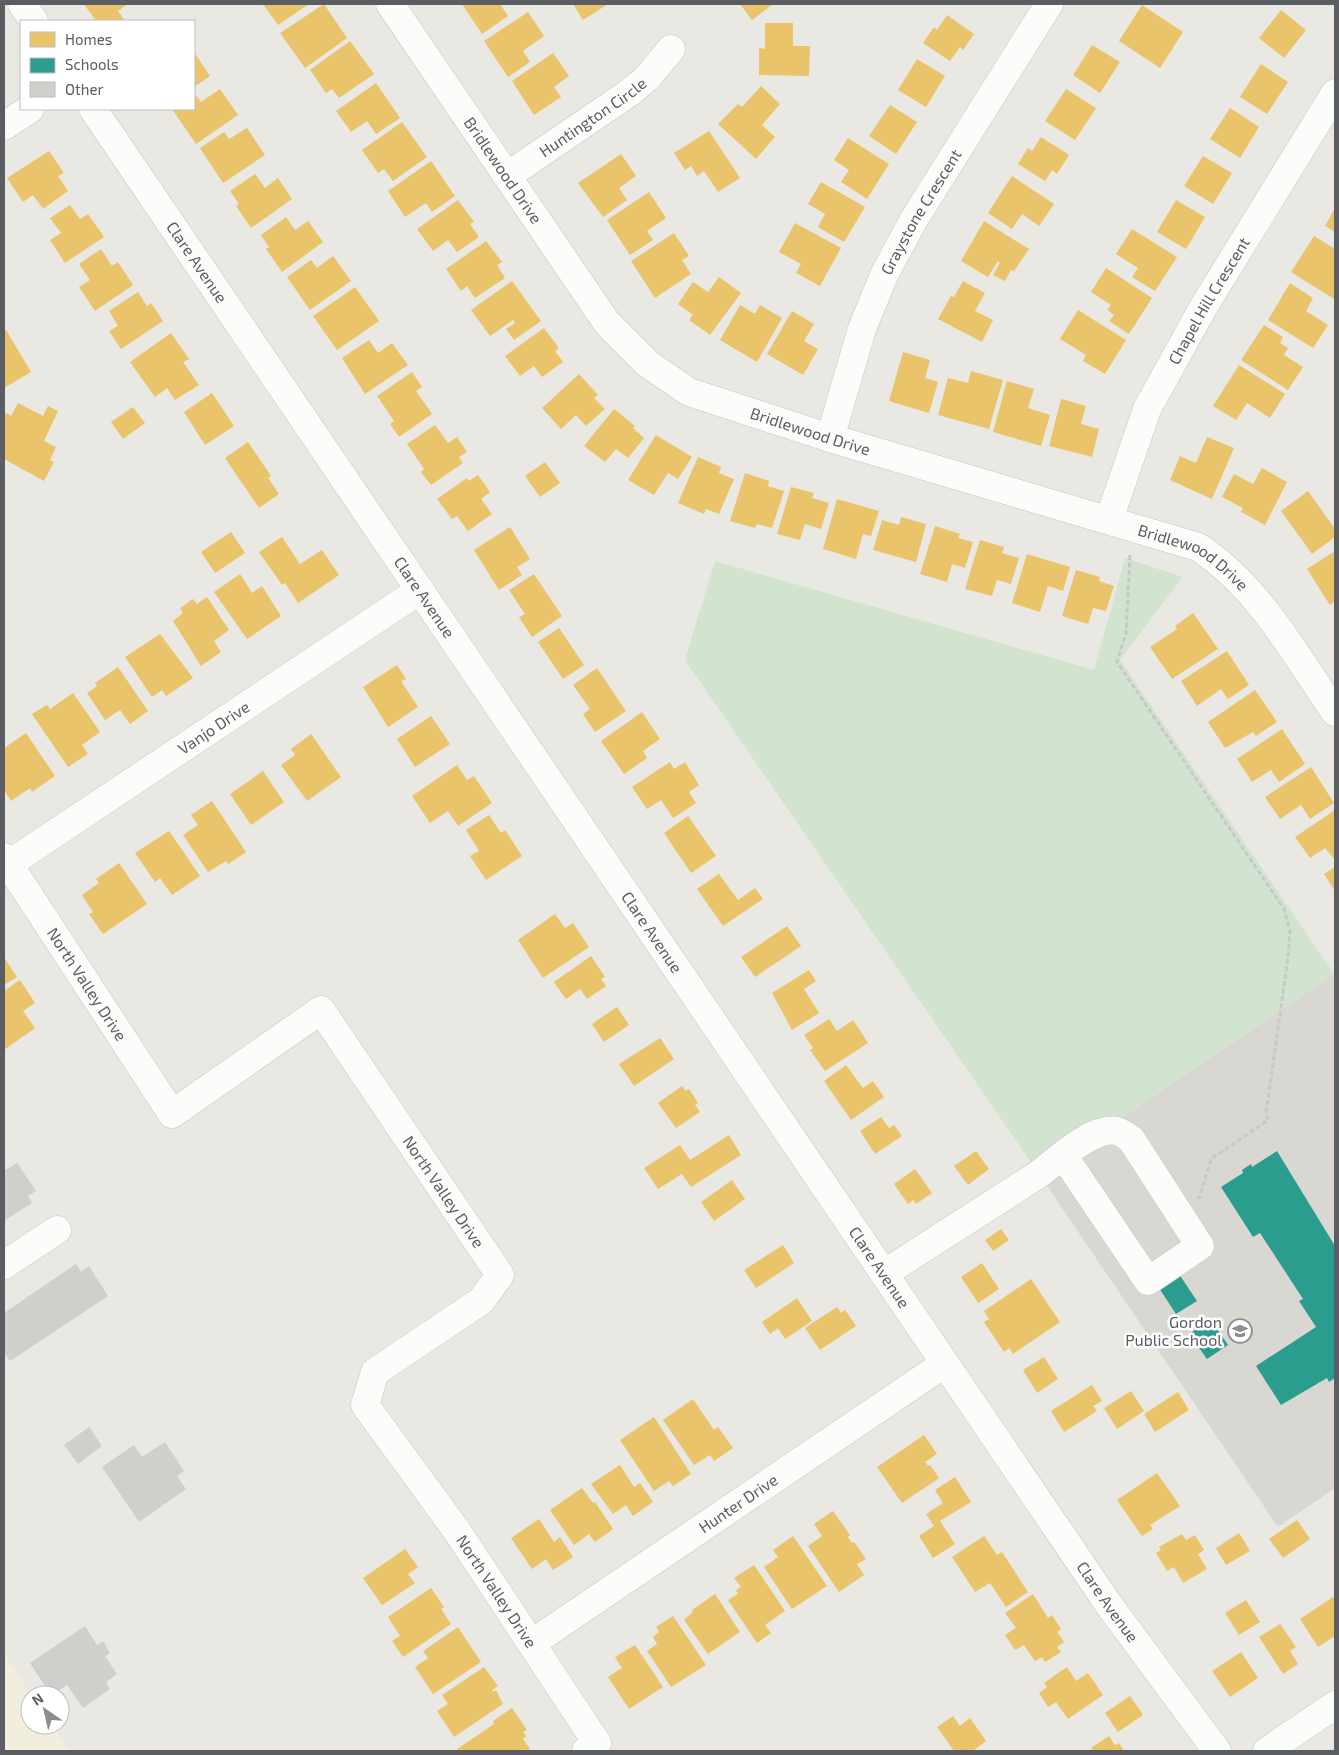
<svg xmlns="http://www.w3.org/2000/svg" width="1339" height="1755" font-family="'Exo 2',sans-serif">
  <rect width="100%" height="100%" fill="#e9e8e3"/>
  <path fill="#f2eedd" d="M4,1654L32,1695L30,1725H52L69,1751H4Z"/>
  <path fill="#d9d7d2" d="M1334,974L1335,1488L1278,1527L1039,1174Z"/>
  <path fill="#d2e4d0" d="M1125,558L1183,577L1120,660L1334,974L1039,1174L685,660L715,561L1094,670Z"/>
  <path fill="#e9c46a" d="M84,4H128L118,11L125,21H96Z
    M263,4H309L278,25Z
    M324,4L347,38L305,68L280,33Z
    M462,4H500L508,16L482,34Z
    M573,4H608L583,20Z
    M740,4H773L752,20Z
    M1142,5L1183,32L1160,68L1119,41Z
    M1281,10L1306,30L1284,58L1259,38Z
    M528,12L544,36L523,51L530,62L508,77L484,41Z
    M947,15L974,34L963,50L960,47L950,61L923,43L934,27L937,30Z
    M765,23H793V46H810L809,76L759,75V48L765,49Z
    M350,41L374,74L339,98L332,89L326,93L310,70Z
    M1092,45L1120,62L1100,93L1073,75Z
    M194,52L210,76L194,87Z
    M553,53L569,76L554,87L561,97L534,115L512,81Z
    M917,59L945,76L926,107L898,90Z
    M1261,64L1288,82L1267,114L1240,97Z
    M376,83L400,118L376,134L367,121L351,132L336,111Z
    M761,86L780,104L762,125L775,137L756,159L718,124L738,104L742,107Z
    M220,89L238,115L196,144L172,109H194V93L201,102Z
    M1066,89L1096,108L1075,140L1045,121Z
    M890,105L917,122L896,154L869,136Z
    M1230,108L1259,127L1240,158L1210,139Z
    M402,122L427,157L393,181L384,169L378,173L362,150Z
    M247,128L265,155L223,183L200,148L224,132L229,139Z
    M709,131L740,178L718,192L704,171L697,176L691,166L685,170L674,153Z
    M1041,137L1069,155L1057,174L1052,170L1045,181L1018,164L1028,148L1032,151Z
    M848,138L889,164L867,199L841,182L849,170L834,160Z
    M49,151L64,173L58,176L68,191L43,209L33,195L23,202L7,178Z
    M621,154L636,176L619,188L627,200L603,217L578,183Z
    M1203,156L1232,173L1213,204L1184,186Z
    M431,161L455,196L432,212L426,203L405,217L388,191Z
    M255,174L265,188L278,178L292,199L251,228L236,206L239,204L230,191Z
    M1012,176L1054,204L1039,226L1022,214L1012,229L988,213Z
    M821,182L865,207L844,242L818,227L825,214L808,204Z
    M649,192L666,218L647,231L653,240L630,255L607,220Z
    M458,200L474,222L470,224L479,237L457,252L448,240L433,251L417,229Z
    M1176,200L1205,217L1186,249L1157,232Z
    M70,205L80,219L88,214L104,237L65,263L50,240L61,233L50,218Z
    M1335,208V232L1325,226Z
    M286,217L295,230L308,221L323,242L282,272L266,249L269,247L261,235Z
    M984,221L1029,249L1014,271L1011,270L1005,281L993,275L1000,263L998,261L988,277L961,261Z
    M795,223L841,248L820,286L796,273L801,264L779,252Z
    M1132,229L1177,257L1155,291L1132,277L1138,268L1116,254Z
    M674,233L689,256L682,260L691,274L655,298L631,261Z
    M1314,236L1335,249L1334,299L1291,272Z
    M486,241L502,262L497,265L505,278L475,298L467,286L461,291L446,269Z
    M101,249L112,266L118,262L133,285L95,311L79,287L90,280L79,264Z
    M333,256L351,281L310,310L287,277L311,260L317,268Z
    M1106,268L1152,298L1129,334L1109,321L1114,315L1107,310L1111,305L1091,292Z
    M719,277L741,293L710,335L689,320L693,315L678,304L693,282L708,292Z
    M512,281L541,321L514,340L506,329L515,323L513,320L490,336L471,310Z
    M963,281L985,293L975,311L993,320L982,342L938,319L951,296L954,297Z
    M1290,283L1313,298L1306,311L1328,325L1313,348L1268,320Z
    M355,287L379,321L337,350L313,316Z
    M138,292L147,306L151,303L163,321L121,349L109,331L118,326L109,311Z
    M740,305L755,314L760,305L782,318L757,362L720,340Z
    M1078,310L1126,340L1105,374L1083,361L1086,355L1060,339Z
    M792,311L814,324L804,341L818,349L803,375L767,354Z
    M1264,325L1283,337L1280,343L1288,348L1284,355L1303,367L1288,390L1241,360Z
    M544,328L559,348L555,351L563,362L542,377L534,366L520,376L505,356Z
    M6,330L31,372L4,388V332Z
    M171,333L189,359L183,362L199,385L175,400L167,388L155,397L130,362Z
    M369,340L378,353L392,343L408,365L365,394L342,358Z
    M903,352L930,360L925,378L938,382L929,413L889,401Z
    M1239,365L1285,394L1270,418L1247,403L1236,420L1213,406Z
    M971,371L1003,380L989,429L938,415L948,378L968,383Z
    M412,372L422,387L416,391L432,414L399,437L390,424L394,421L377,396Z
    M579,374L598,395L594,398L605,409L586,426L576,415L561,429L542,408Z
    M1007,381L1034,389L1028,408L1050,415L1041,446L993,432Z
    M212,393L234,426L205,445L184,412Z
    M1061,399L1086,406L1081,424L1099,429L1092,457L1049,446Z
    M18,403L43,416L48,406L58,411L44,441L56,447L50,460L54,462L44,481L4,459V417L6,413L11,416Z
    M133,407L145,423L123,439L111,422Z
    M614,409L635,426L633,428L644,438L628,458L616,449L605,462L584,446Z
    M435,425L448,443L457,437L467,452L459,457L463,463L431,485L421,472L424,469L407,444Z
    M656,435L692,457L678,479L668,473L654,495L628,480Z
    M1207,437L1234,448L1212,499L1170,480L1180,456L1196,463Z
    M248,442L271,476L268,478L279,494L259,508L225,458Z
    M698,457L721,467L719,473L734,479L719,514L706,509L704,514L678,503Z
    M545,462L560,483L540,497L525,476Z
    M1262,468L1287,482L1265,525L1241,512L1243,508L1222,497L1234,474L1253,484Z
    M745,473L769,481L768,486L784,491L772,528L757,524L755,528L730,521Z
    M478,475L490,492L481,499L492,514L468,531L457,516L452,519L437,499L467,478L469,481Z
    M791,487L814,493L812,498L829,503L821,529L805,524L800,540L777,534Z
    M1308,491L1335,529V537L1312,554L1281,511Z
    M837,499L879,511L871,536L863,534L856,559L823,549Z
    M901,517L926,524L916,562L873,550L882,520L899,525Z
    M935,526L960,534L958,538L973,542L965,568L952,564L947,582L920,574Z
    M510,527L530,559L517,567L522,575L499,590L474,550Z
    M231,532L245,553L215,573L201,552Z
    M282,537L300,564L322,550L339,575L298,603L285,583L282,585L259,552Z
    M980,540L1004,547L1002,553L1019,558L1011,584L997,580L992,596L965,589Z
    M1335,551V601L1330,605L1307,569Z
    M1027,554L1070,567L1063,591L1048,586L1040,612L1012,603Z
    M1076,570L1100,577L1099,581L1114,586L1106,611L1093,608L1088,624L1062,616Z
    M240,574L252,593L262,586L281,616L247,639L214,592Z
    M534,574L562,616L532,637L519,617L525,614L509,590Z
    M207,597L229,630L214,641L221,652L201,666L173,621L183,613L180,608L193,599L197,604Z
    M1193,613L1218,649L1172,679L1150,647L1177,629L1175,626Z
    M559,628L584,665L563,679L538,642Z
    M160,634L193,678L166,696L162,690L152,697L125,657Z
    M1227,651L1249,685L1228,699L1221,689L1197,706L1181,681Z
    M397,665L406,679L401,681L418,707L388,727L363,687Z
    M118,667L148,711L130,724L120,710L105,720L87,693L97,686L95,683Z
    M597,668L626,711L595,732L583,714L590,709L573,685Z
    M1255,690L1277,722L1256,736L1253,732L1225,748L1208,722Z
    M73,693L100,732L82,745L88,754L68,767L32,714L47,705L50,709Z
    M642,712L660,739L643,751L647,758L624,774L601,741Z
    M431,716L450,744L415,767L397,739Z
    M1282,729L1305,764L1279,782L1271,770L1252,782L1237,759Z
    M26,733L55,776L32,792L30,788L11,801L4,790V748Z
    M311,734L341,777L307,801L281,765L295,755L291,749Z
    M670,762L674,769L685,762L699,785L689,792L696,803L673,818L661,800L647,809L632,787Z
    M457,765L467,780L474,776L492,803L458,826L448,811L430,823L412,796Z
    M1311,767L1334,803L1310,819L1301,805L1280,819L1265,797Z
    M263,771L284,802L251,825L230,794Z
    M212,801L246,852L228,864L226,861L208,872L183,835L198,825L191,815Z
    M1335,810V860L1325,848L1310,858L1295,837Z
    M489,815L501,833L505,830L522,856L486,880L470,856L479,851L466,830Z
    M688,816L716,856L691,873L664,833Z
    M169,831L200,876L172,895L160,878L155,882L135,853Z
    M119,863L147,904L103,934L89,914L93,912L82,895L99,883L96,879Z
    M1335,867V891L1324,874Z
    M719,874L738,900L755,888L763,899L723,926L697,889Z
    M555,914L565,928L573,923L589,947L543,978L518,940Z
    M787,926L801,946L755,977L741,957Z
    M591,956L605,977L601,979L606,986L587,999L580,989L566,999L554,982Z
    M4,957L17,977L4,985Z
    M809,970L816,981L804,989L819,1013L792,1030L772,993Z
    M20,980L35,1003L23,1011L35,1028L4,1050V991Z
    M617,1007L629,1025L604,1042L592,1024Z
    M829,1019L837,1031L853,1020L868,1043L825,1071L810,1050L813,1048L804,1035Z
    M660,1038L674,1059L634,1086L619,1064Z
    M846,1065L863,1088L873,1081L884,1097L851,1120L824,1081Z
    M682,1086L686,1091L689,1089L698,1103L695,1105L700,1112L676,1128L658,1103Z
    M881,1117L889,1128L894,1125L902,1136L875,1154L860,1131Z
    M729,1135L741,1155L691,1187L682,1174L658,1189L644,1168L680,1145L690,1160Z
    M976,1151L989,1169L968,1185L954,1166Z
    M915,1169L932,1193L916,1204L913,1200L908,1204L894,1184Z
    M732,1180L745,1199L714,1221L701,1202Z
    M1001,1229L1009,1240L993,1251L985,1240Z
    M783,1245L794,1263L756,1288L744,1270Z
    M982,1263L999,1289L978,1303L961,1277Z
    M1031,1279L1060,1322L1013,1354L1009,1348L1004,1352L984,1322L989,1319L984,1311Z
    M797,1298L812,1321L785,1339L778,1328L770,1334L762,1322Z
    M837,1307L841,1313L845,1310L856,1326L820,1350L805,1328Z
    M1044,1357L1058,1379L1037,1393L1023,1370Z
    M1092,1385L1102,1401L1093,1406L1097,1411L1064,1432L1051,1411Z
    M1131,1391L1144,1411L1117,1429L1104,1408Z
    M1178,1392L1189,1410L1155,1432L1144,1414Z
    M693,1399L714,1430L718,1427L733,1448L714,1461L710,1455L694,1465L663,1420Z
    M654,1417L691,1474L673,1486L669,1481L654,1491L620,1440Z
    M924,1435L937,1454L925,1462L928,1466L930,1465L939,1478L902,1503L877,1467Z
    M620,1465L634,1487L640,1483L653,1502L633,1516L626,1505L613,1514L591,1484Z
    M1157,1473L1180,1506L1150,1525L1153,1529L1142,1536L1117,1500Z
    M955,1477L971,1502L940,1521L955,1544L933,1558L919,1536L934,1526L926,1514L943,1503L935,1490Z
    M582,1488L593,1503L595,1502L613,1529L595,1542L589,1534L574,1545L550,1510Z
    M833,1511L850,1535L848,1537L852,1543L854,1542L866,1559L857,1564L864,1575L839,1592L808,1546L822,1536L814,1524Z
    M539,1519L554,1542L560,1537L573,1557L553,1570L546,1559L532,1569L511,1538Z
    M1297,1520L1310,1539L1283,1558L1269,1539Z
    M1239,1533L1250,1551L1226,1565L1216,1548Z
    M1182,1534L1186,1540L1195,1535L1204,1550L1198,1554L1207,1569L1183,1583L1174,1567L1167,1571L1156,1553L1161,1550L1159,1547Z
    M793,1536L827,1586L792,1609L764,1567L778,1557L773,1550Z
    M984,1536L997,1555L1002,1552L1028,1592L1006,1607L990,1583L975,1592L952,1557Z
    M405,1549L418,1567L408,1574L415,1583L382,1605L363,1578Z
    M754,1565L785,1611L765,1625L771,1633L757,1643L728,1600L738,1594L736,1590L741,1587L734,1578Z
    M431,1588L444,1607L441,1609L451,1624L403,1657L392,1641L400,1636L388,1617Z
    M715,1594L740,1632L708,1654L684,1620L693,1612L692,1610Z
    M1033,1594L1048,1618L1052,1615L1061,1629L1057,1632L1064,1642L1057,1647L1061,1652L1045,1662L1042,1657L1035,1661L1024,1645L1015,1650L1005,1635L1016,1628L1005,1613Z
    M1333,1597L1335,1601V1636L1318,1647L1300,1619Z
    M1246,1600L1260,1622L1239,1635L1225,1613Z
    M673,1616L706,1665L671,1687L647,1651L657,1644L653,1637L659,1632L656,1627Z
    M1280,1624L1296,1647L1290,1651L1298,1664L1283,1674L1259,1637Z
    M458,1627L481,1662L433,1694L415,1667L428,1658L423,1651Z
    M635,1645L663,1687L629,1709L608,1677L622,1668L615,1657Z
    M1241,1652L1258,1678L1230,1697L1212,1671Z
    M484,1667L498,1686L492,1690L494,1692L496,1690L503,1704L454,1737L437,1711L448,1704L442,1695Z
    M1067,1667L1076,1681L1088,1673L1103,1695L1068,1719L1056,1702L1048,1707L1039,1693L1047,1687L1044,1683Z
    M1130,1696L1143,1715L1118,1732L1105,1713Z
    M512,1708L527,1730L523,1732L526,1736L523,1739L530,1749L526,1751H459L457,1749L494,1724L493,1721Z
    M953,1716L960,1726L970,1718L986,1741L973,1751H954L937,1727Z
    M1109,1736L1115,1745L1119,1743L1124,1751H1094L1091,1748Z"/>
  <path fill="#2a9d8f" d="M1277,1151L1335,1246V1378L1329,1382L1327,1378L1281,1405L1256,1366L1316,1327L1299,1301L1303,1299L1260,1233L1253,1237L1221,1187L1243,1173L1242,1170L1251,1164L1252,1167Z
    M1179,1274L1197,1301L1176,1314L1159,1288Z
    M1211,1320L1228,1345L1207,1359L1189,1334Z"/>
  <path fill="#d0cfcc" d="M17,1163L36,1191L28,1196L32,1203L4,1221V1171Z
    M76,1264L81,1272L89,1266L108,1296L10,1361L4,1352V1313Z
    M89,1427L102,1446L78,1464L64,1445Z
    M165,1442L184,1471L177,1476L186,1489L139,1522L102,1467L134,1445L142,1457Z
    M85,1626L97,1645L103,1641L110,1653L105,1656L117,1674L106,1682L110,1689L83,1708L67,1685L51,1695L30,1663Z"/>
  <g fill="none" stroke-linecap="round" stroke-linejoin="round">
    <g stroke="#c5c5c4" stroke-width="29">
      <g id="minor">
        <path d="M22,4L34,21"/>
        <path id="s1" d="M390,4L607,323L648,364L689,392L830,438L1198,547C1259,587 1294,653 1335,712"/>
        <path id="s2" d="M93,109L1054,1524L1109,1605L1217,1751"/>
        <path d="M4,126L30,109"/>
        <path id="s3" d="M507,176L629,93L647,78L671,49"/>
        <path id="s4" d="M830,438L862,329L884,275L913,221L1049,4"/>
        <path id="s5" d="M1109,520L1147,409L1204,306L1335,93"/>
        <path id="s6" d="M4,857L172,1114L321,1010L500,1275L481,1301L375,1372L365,1405L457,1531L597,1743L586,1751"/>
        <path id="s7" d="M9,864L420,590"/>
        <path d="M4,1265L57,1230"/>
        <path d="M885,1273L1039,1174C1057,1160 1093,1126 1117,1131C1121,1132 1127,1137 1131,1139L1200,1246L1148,1281L1063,1155"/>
        <path id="s8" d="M532,1643L944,1364"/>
        <path d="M1267,1751L1335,1705"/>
      </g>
    </g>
    <path stroke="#c5c9c7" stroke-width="3" stroke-dasharray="5 2.5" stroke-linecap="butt" d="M1130,555L1126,633L1117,662L1284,909L1290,930L1288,958L1266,1113L1268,1120L1211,1159L1199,1199"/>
    <use href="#minor" stroke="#fcfcfb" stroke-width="28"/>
  </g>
  <defs>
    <g id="school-ring" transform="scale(1.25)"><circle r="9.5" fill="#fff" stroke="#8c8e8e" stroke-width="1.5"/><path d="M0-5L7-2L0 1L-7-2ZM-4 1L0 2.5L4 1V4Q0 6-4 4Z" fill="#8c8e8e"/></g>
  </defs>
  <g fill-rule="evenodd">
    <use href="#school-ring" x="1240" y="1331"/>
  </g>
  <g text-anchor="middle" stroke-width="5" stroke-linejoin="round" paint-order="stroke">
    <g font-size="16" fill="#5a5d61" stroke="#fff">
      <text dy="6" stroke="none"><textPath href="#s3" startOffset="104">Huntington Circle</textPath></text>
      <text dy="6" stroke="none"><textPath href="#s1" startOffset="201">Bridlewood Drive</textPath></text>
      <text dy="6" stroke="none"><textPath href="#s4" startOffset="245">Graystone Crescent</textPath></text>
      <text dy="6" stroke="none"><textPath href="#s2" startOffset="185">Clare Avenue</textPath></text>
      <text dy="6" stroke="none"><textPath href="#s5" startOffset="242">Chapel Hill Crescent</textPath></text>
      <text dy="6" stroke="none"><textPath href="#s1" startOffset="621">Bridlewood Drive</textPath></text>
      <text dy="6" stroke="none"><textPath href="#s1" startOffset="1026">Bridlewood Drive</textPath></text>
      <text dy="6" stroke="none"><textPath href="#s2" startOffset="590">Clare Avenue</textPath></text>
      <text dy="6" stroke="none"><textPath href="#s7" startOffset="246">Vanjo Drive</textPath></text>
      <text dy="6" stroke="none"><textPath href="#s2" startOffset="995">Clare Avenue</textPath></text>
      <text dy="6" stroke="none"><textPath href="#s6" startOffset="152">North Valley Drive</textPath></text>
      <text dy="6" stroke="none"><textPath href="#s6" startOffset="708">North Valley Drive</textPath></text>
      <text dy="6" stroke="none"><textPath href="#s2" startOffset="1400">Clare Avenue</textPath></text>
      <text dy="6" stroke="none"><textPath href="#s8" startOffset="249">Hunter Drive</textPath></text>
      <text dy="6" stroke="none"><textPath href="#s6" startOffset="1231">North Valley Drive</textPath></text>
      <text dy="6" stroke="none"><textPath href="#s2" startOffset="1805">Clare Avenue</textPath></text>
    </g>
    <g font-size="16" fill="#5a5d61" stroke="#fff" text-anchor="end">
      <text x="1222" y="1328">Gordon<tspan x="1222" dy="18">Public School</tspan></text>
    </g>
  </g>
  <rect width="1339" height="1755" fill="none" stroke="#5a5d61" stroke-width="10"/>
  <rect x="20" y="20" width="175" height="90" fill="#ffffff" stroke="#bdbec0"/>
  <rect x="30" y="32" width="25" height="15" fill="#e9c46a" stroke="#bdbec0"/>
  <text x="65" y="45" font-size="15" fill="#5a5d61">Homes</text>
  <rect x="30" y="58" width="25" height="15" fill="#2a9d8f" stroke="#bdbec0"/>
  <text x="65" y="70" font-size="15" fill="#5a5d61">Schools</text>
  <rect x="30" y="82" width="25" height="15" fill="#d0cfcc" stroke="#bdbec0"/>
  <text x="65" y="95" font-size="15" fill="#5a5d61">Other</text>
  <g transform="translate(45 1710) rotate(326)"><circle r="24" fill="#ffffff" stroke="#bdbec0"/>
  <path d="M0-4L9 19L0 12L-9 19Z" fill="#8c8e8e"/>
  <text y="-8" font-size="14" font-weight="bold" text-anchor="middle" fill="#5a5d61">N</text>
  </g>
</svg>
